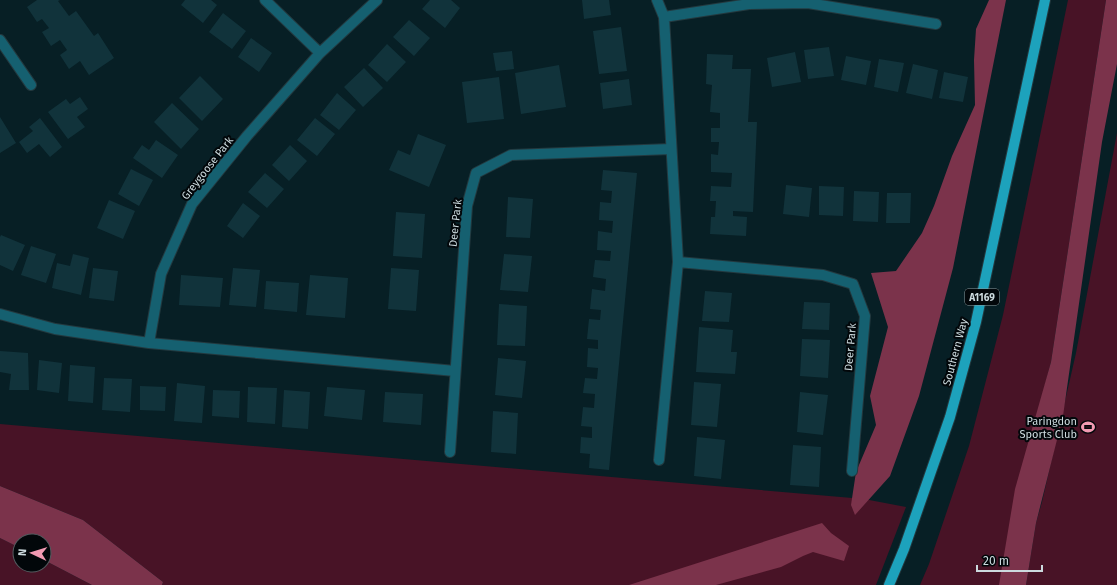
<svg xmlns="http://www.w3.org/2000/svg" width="1117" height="585" font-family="'Fira Sans',sans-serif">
  <rect width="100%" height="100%" fill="#071f25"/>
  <path fill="#481326" d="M1068,0H1106L1051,362L1018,488L1000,585H920L929,564L969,446L1003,315Z
    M1117,133V585H1026L1036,523L1042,502L1076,353Z
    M0,424L864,499L906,507L876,585H162L163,582L83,520L0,486Z
    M0,538L20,548V565H44V560L92,585H0Z"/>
  <path fill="#7b334b" d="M989,0H1006L953,268L919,396L890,476L855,515L851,505L856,472L876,425L870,396L888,327L871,273L896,271L922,233L934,206L952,156L975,105L974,60L976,29Z
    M1106,0H1117V64L1102,142L1063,416L1036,523L1026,585H999L1015,489L1051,362Z
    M0,486L83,520L163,582L162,585H92L44,560V541H20V548L0,538Z
    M822,523L831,533L849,546L844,561L813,552L803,556L781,567L716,585H629Z"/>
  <path fill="#11333b" d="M37,0H60L58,1L69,16L76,11L94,36L98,33L114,58L89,75L80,61L69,69L60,55L67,50L60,40L51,46L42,32L49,28L42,19L37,22L27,7Z
    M185,0H211L217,5L203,23L181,5Z
    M430,0H451L460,8L445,28L422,9Z
    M582,0H609L611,15L584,19Z
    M223,13L246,31L232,49L209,32Z
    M409,20L430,38L414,56L393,37Z
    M621,27L627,71L599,74L593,31Z
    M251,38L272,53L259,72L238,57Z
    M387,44L406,62L387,82L368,65Z
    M829,47L834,76L808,79L804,50Z
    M512,51L514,69L496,71L493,53Z
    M795,52L801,82L772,87L767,58Z
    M707,54L733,55L732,69H751L748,122H757L753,212L733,211V216L747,217L746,236L710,234L711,217H715L716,201H710L711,186L731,187L732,173L711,172V154L718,155L719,142H711V128H720V113L710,112L712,85L706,84Z
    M846,56L871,61L866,85L841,80Z
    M879,59L904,63L898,92L874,87Z
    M913,64L938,70L932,99L906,93Z
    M559,65L566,107L521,114L515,73Z
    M364,68L383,88L363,107L344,87Z
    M944,72L968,77L963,102L939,98Z
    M200,76L223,99L202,121L179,98Z
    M499,77L504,119L467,123L462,82Z
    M629,79L632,105L603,109L600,83Z
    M337,93L356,110L339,130L320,115Z
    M80,97L88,109L77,117L85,127L68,139L48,112L66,99L70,104Z
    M172,103L199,129L181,149L154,122Z
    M0,117L16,143L0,153Z
    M40,118L62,147L50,157L39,144L27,153L19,142L33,131L29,127Z
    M315,118L335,134L317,156L297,140Z
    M418,134L446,145L429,187L389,170L398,150L410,155Z
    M156,140L178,155L162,178L133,158L142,145L149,150Z
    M290,145L307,161L289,181L272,165Z
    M131,169L153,180L139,206L118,194Z
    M603,170L637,173L609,470L589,468L590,454L580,453L581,437L592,438V427L581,426L583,407L594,408L595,394L583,393L585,378L597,379L598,368L587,367L588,348L598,349V340L587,339L589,319L600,320L601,310L590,309L592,289L605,291L606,279L593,277L595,260L610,261L611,251L597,250L598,231L612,233L613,221L599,220L600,202L611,203L612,191L601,190Z
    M265,173L284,189L267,208L248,192Z
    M786,185L812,188L809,217L783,214Z
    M819,186L844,187L843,216L819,215Z
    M854,191L879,192L878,222L853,221Z
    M887,193H911L910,223H886Z
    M508,197L533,199L530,238L506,237Z
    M109,200L135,211L123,239L97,228Z
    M243,203L260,216L243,238L227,226Z
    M396,212L425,214L422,258L393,256Z
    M1,235L25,245L13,271L0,265V237Z
    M31,246L56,254L46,283L21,275Z
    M73,254L89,258L81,295L52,288L57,263L70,266Z
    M504,254L532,256L528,292L500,290Z
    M93,268L118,271L114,301L89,298Z
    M233,268L260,270L256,307L229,305Z
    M391,268L419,270L416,311L388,309Z
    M181,275L223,278L220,307L179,305Z
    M310,275L348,278L345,318L306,315Z
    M266,281L299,283L297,312L264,309Z
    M705,291L732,293L729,322L702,321Z
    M804,302L830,303L829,330L802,329Z
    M499,304L527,306L525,346L497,345Z
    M699,327L733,330L731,352H737L735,374L696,372Z
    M802,339L830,340L828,378L800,376Z
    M0,351L28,353L29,390H9L11,374L0,372Z
    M498,358L526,361L522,398L495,395Z
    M39,360L62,363L59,393L37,390Z
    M70,365L95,367L93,403L68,401Z
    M104,378L132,379L130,412L102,410Z
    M694,382L721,384L717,427L691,425Z
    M177,383L205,386L202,423L174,421Z
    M140,386L166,387L165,411L140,410Z
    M248,387L277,388L275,424L247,422Z
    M327,387L365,390L362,420L324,416Z
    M213,390L240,391L239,418L212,416Z
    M284,390L310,392L308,429L282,427Z
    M385,392L423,394L421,425L383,422Z
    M800,392L828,395L823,435L797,432Z
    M493,411L518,413L516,454L491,452Z
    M697,437L725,440L721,479L694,476Z
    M793,445L821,447L819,487L790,485Z"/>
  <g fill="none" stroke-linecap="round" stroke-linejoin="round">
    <g stroke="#23393f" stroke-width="12">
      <path id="street" d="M265,0L320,53
        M657,0L664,17L678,262L659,460
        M664,17L749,4L808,3L936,24
        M0,40L31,85
        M678,262L823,275L853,284L865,316L852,471
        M0,314L55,329L149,343L455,371
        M149,343L161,274L192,204L247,136L320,53L377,0
        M450,452L467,206L476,173L511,155L671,149"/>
    </g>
    <g stroke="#23393f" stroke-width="12">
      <path id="primary" d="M889,585L904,549L950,417L976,322L1045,0"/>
    </g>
    <use href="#street" stroke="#156070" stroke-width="10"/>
    <use href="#primary" stroke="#1da2bc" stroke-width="10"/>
  </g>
  <defs>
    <g id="stadium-bare" transform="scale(1.08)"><path d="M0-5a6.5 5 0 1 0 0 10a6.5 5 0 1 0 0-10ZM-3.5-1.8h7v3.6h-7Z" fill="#f19ab2" stroke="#02070a" stroke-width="2.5" paint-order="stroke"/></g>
  </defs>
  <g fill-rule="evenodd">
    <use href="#stadium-bare" x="1088" y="427"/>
  </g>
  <g text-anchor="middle" stroke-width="4" stroke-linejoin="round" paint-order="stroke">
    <rect fill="#02070a" stroke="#8f9b9e" stroke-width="1" x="965" y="289" width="34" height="16" rx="3"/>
    <g font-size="10" font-weight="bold" fill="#ccdade">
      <text x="982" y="301">A1169</text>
    </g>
    <g font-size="11" fill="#ccdade" stroke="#02070a">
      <text transform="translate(207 168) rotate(-52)" y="4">Greygoose Park</text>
      <text transform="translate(455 223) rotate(-84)" y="4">Deer Park</text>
      <text transform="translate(850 347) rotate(-85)" y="4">Deer Park</text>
      <text transform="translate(955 352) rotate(-75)" y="4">Southern Way</text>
    </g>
    <g font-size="11" fill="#ccdade" stroke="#02070a" text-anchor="end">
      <text x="1077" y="425">Paringdon<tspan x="1077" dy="13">Sports Club</tspan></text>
    </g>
  </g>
  <g transform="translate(32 553) rotate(274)"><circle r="19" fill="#02070a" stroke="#535b5f"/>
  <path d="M0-3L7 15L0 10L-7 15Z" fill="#f19ab2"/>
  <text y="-6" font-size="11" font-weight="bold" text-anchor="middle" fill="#ccdade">N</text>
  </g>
  <path d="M977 565v6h65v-6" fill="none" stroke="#ccdade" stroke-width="2"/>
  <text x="983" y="565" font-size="12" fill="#ccdade" stroke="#02070a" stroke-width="3" paint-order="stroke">20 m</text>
</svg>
